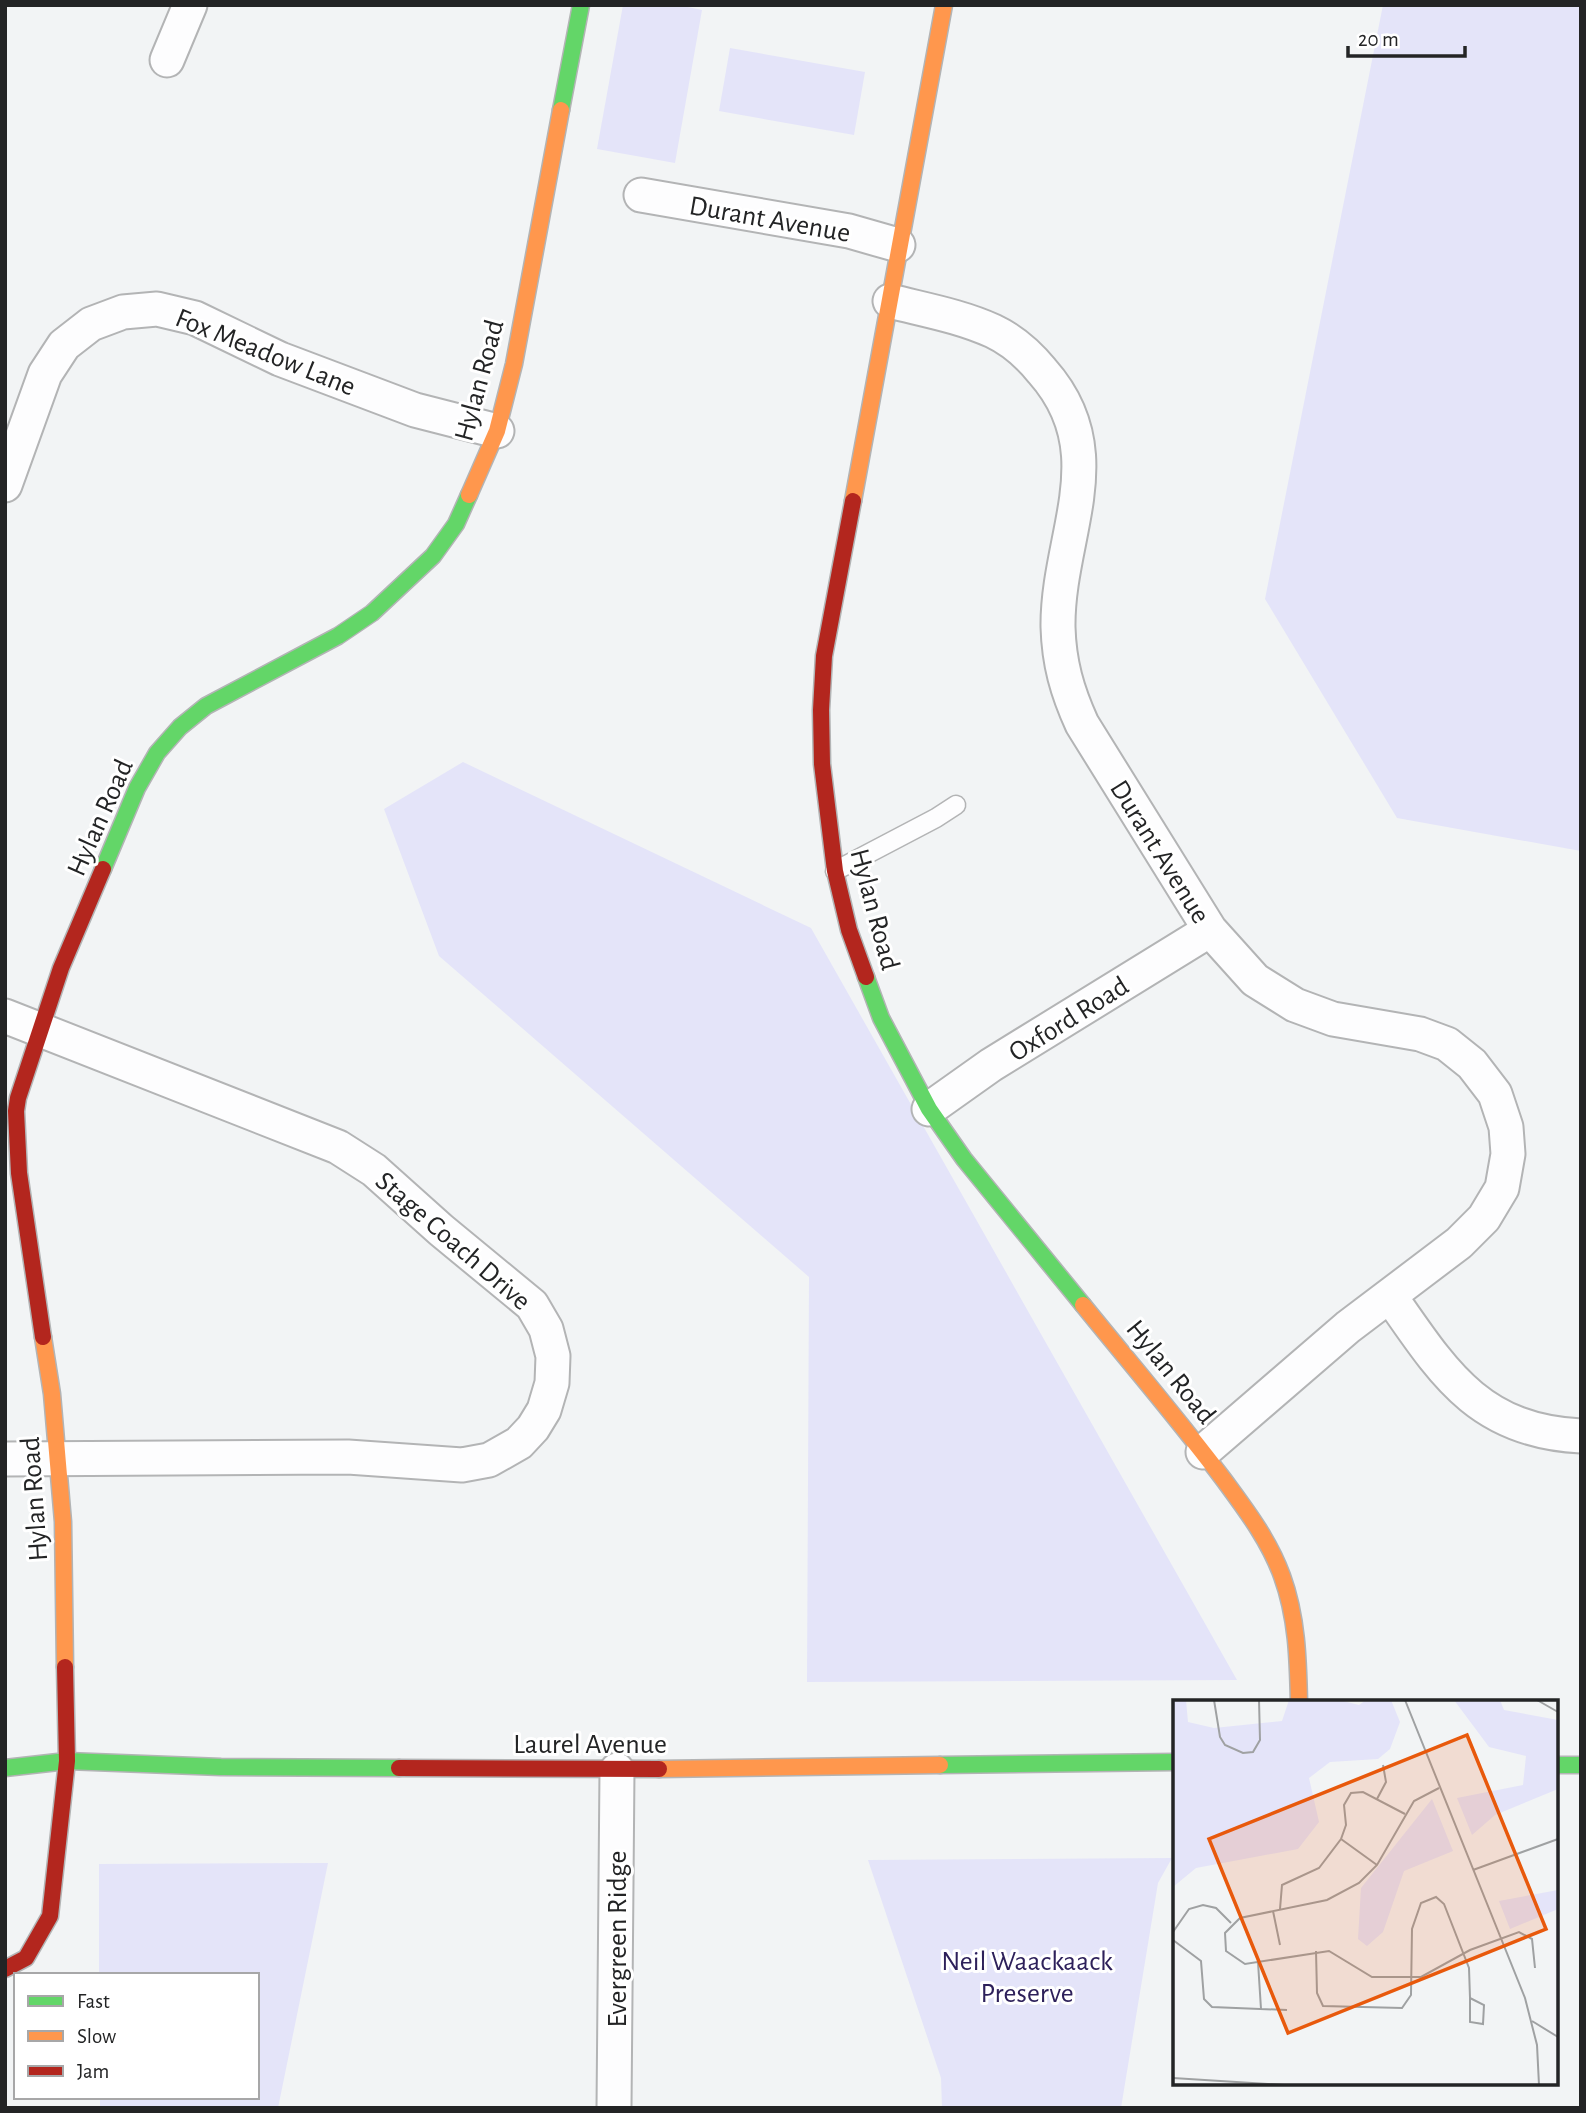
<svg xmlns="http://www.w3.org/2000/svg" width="1586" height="2113" font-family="'Alegreya Sans',sans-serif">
  <rect width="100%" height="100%" fill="#f2f4f5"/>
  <path fill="#e4e4f9" d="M623,5H678L702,10L675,163L597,149Z
    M1383,5H1581V851L1397,818L1265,599Z
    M730,48L865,72L854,135L719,111Z
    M463,762L811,928L1237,1680L807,1682L809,1277L439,956L384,809Z
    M1172,1858L1158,1883L1121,2108H942L941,2078L868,1860Z
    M328,1863L278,2108H100V2097H257V1975H99V1864Z"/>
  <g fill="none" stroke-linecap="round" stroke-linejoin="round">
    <g stroke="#b3b4b5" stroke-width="21">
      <path id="lane" d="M835,871L936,818L956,805"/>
    </g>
    <g stroke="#b3b4b5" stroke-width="37">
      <path id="street" d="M167,60L190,5
        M641,195L849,231L898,245
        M890,301C925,310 960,316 993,331C1012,340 1029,355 1042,371C1115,453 1057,535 1058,627C1059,663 1067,691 1082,724L1210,930L1255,980L1295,1005L1333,1019L1420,1034L1447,1044L1472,1064L1495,1094L1506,1127L1508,1154L1502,1188L1484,1218L1459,1243L1348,1327L1203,1452
        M5,485L45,374L64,345L91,324L123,312L157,309L195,318L280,359L415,410L497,431
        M5,1016L338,1147L374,1170L441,1230L532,1305L546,1329L553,1356L552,1383L544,1410L533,1428L519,1443L489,1460L462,1465L348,1457L5,1459
        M929,1109L991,1065L1210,930
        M1390,1296C1443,1372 1478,1431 1581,1436
        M614,2108L617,1770"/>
    </g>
    <g stroke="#b3b4b5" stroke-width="19">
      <path id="fast" d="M561,110L581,5
        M103,869L137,788L157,753L180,727L206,706L338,636L372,613L433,556L456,524L469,495
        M866,977L881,1018L929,1109L964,1159L1083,1305
        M940,1765L1175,1762
        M1556,1765H1581
        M5,1768L67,1761L221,1767L399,1768"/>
    </g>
    <g stroke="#b3b4b5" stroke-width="19">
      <path id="slow" d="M469,495L497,431L514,364L561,110
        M853,501L944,5
        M1083,1305C1130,1363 1179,1420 1224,1480C1246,1510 1269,1540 1282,1576C1297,1617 1298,1659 1299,1702
        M43,1337L52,1394L63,1522L65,1667
        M659,1769L940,1765"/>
    </g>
    <g stroke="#b3b4b5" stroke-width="19">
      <path id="jam" d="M853,501L824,656L821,710L822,764L835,871L849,930L866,977
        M43,1337L19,1173L16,1111L18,1098L61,968L103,869
        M399,1768L659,1769
        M5,1969L26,1958L50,1916L67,1761L65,1667"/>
    </g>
    <use href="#lane" stroke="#fdfdfe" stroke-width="18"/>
    <use href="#street" stroke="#fdfdfe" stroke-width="33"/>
    <use href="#fast" stroke="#63d668" stroke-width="16"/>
    <use href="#slow" stroke="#ff974d" stroke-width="16"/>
    <use href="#jam" stroke="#b3261e" stroke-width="16"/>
  </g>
  <g text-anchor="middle" stroke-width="6" stroke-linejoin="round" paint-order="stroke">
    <g font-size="28" fill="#232425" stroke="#fff">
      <text transform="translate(770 218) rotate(10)" y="10">Durant Avenue</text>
      <text transform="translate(266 351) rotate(22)" y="10">Fox Meadow Lane</text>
      <text transform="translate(478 380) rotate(-75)" y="10">Hylan Road</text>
      <text transform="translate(99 817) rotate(-66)" y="10">Hylan Road</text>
      <text transform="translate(1161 851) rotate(58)" y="10">Durant Avenue</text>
      <text transform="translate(876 909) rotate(75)" y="10">Hylan Road</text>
      <text transform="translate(1068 1018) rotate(-32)" y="10">Oxford Road</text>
      <text transform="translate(454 1240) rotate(41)" y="10">Stage Coach Drive</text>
      <text transform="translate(1172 1371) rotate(51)" y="10">Hylan Road</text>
      <text transform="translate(33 1499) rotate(-94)" y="10">Hylan Road</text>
      <text x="590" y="1753">Laurel Avenue</text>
      <text transform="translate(616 1939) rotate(-90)" y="10">Evergreen Ridge</text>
    </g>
    <g font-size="28" fill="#2d205a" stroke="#fff">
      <text x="1027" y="1970">Neil Waackaack<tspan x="1027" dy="32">Preserve</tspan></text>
    </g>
  </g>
  <g transform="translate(1173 1700)">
    <rect width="385" height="385" fill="#f2f4f5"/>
    <path d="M0,0H13L15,22L41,28L109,21L116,0H166L186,5L193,0H218L227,22L217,49L205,59L157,62L136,78L146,122L125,149L23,168L0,187ZM281,0H327L331,10L385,20V89L322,115L299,135L284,98L350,85L353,56L316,47ZM259,99L280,151L231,171L210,232L194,246L185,239L188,188ZM385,190V209L337,229L326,201Z" fill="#e4e4f9"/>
    <path fill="none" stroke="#9fa1a2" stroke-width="2" d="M41,0L47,37L52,45L70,53L80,52L87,40L86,0M232,0L352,298L364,345L366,385M364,0L385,12M266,88L241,101L204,165L186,183L154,200L67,218L52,233L53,251L72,264L156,251L199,277H248L297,250L346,232L359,239L362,268M204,99L213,82L210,65M168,139L204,165M300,170L385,139M107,209L109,185L146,168L168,139L173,125L171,105L178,93L190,92L232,114M100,211L107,245M0,232L16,209L30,205L43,208L58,223M0,240L28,261L31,299L39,307L114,310M143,251L144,293L150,306L229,308L238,295L239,229L248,203L263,197L271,204L296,268L297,298M85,262L88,309M297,298L311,305L310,324L297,322ZM359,321L385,337M0,378L111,385"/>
    <path fill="#e8590c" fill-opacity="0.15" stroke="#e8590c" stroke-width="3.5" d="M294,35L373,229L115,333L36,139Z"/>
    <rect width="385" height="385" fill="none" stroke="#232425" stroke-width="3.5"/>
  </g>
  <rect width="1586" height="2113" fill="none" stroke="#232425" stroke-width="14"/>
  <rect x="14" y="1973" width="245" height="126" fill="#ffffff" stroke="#a7a7a8" stroke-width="2"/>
  <rect x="28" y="1996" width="35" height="10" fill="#63d668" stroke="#a7a7a8" stroke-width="2"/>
  <text x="77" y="2008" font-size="21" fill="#232425">Fast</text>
  <rect x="28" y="2031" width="35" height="10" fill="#ff974d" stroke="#a7a7a8" stroke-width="2"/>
  <text x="77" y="2043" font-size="21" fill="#232425">Slow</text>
  <rect x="28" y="2066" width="35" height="10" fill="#b3261e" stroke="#a7a7a8" stroke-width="2"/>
  <text x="77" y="2078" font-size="21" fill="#232425">Jam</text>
  <path d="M1348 46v10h117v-10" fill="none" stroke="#232425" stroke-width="3.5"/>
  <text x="1358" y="46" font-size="21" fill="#232425" stroke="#ffffff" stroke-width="5" paint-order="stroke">20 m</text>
</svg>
